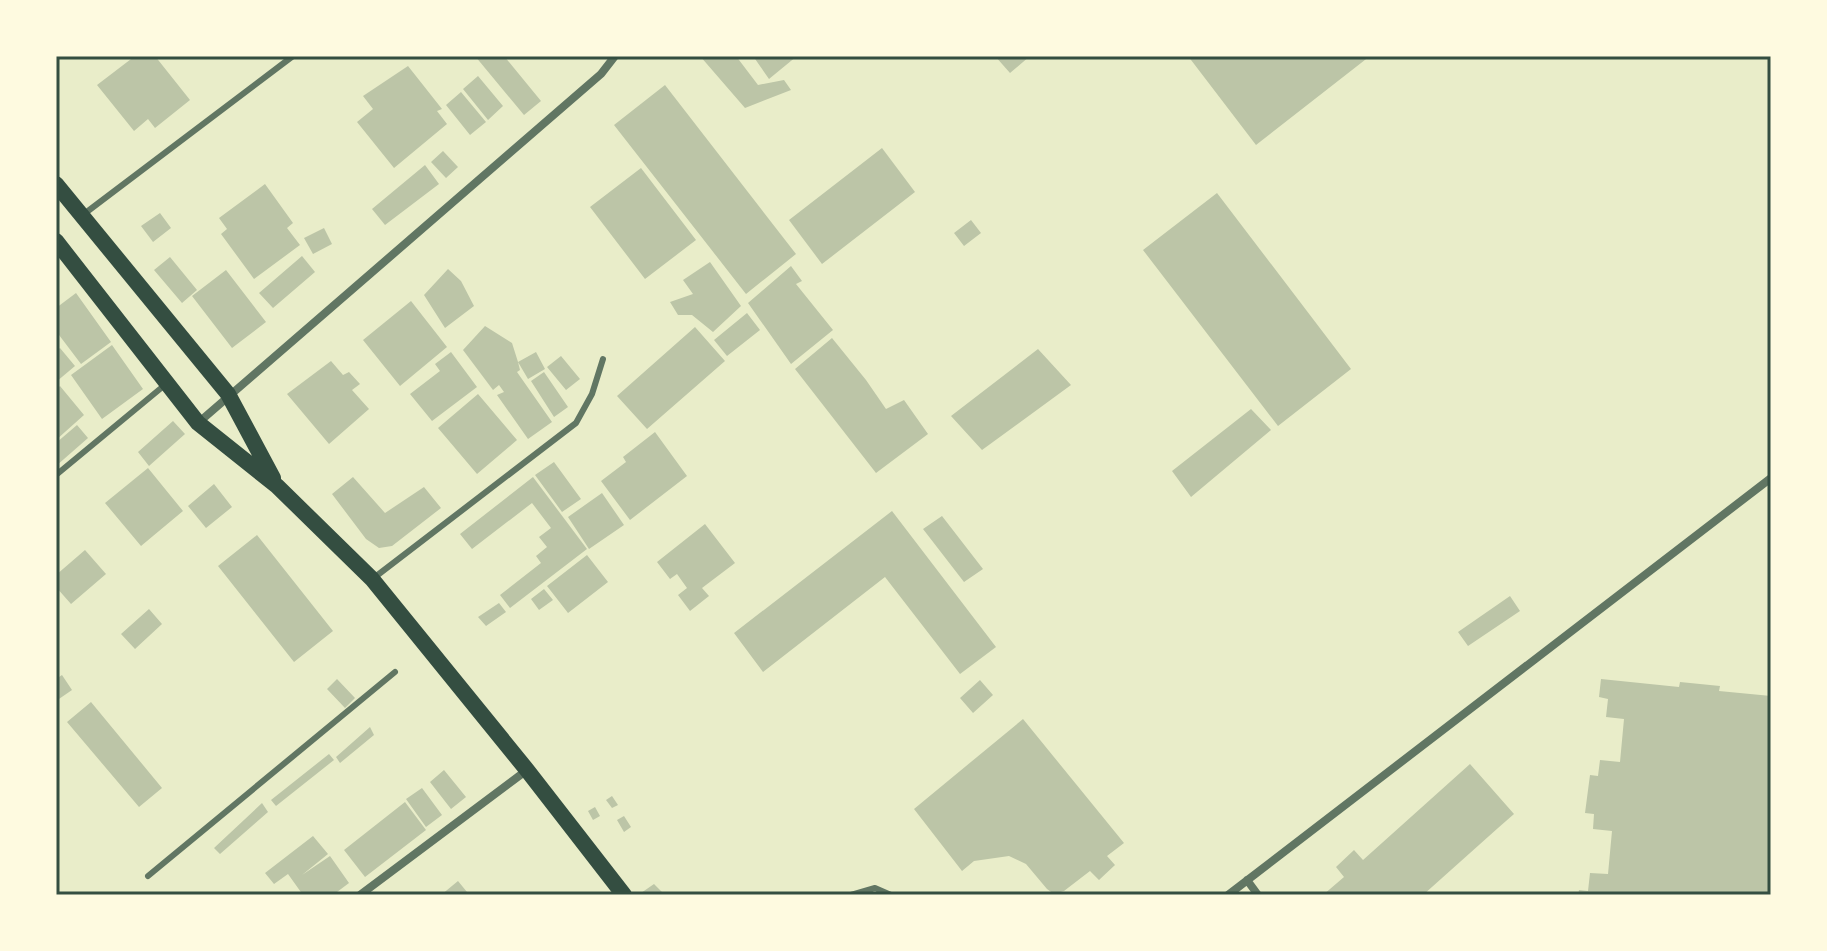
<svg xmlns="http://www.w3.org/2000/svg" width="1827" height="951" font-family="'IBM Plex Sans',sans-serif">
  <rect width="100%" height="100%" fill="#e9edc9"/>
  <path fill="#bcc5a7" d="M135,56H155L190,100L155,128L148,119L134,131L97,85Z
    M475,56H504L541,101L524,115Z
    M700,56H736L758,85L784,80L791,90L745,108Z
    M753,56H797L769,79Z
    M995,56H1030L1010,73Z
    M1188,56H1370L1256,145Z
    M408,66L442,109L437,111L447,124L394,168L357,122L373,109L363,96Z
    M478,76L503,106L488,120L463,89Z
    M665,85L796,254L746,294L614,125Z
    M461,92L486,122L470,135L446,105Z
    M882,148L915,192L822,264L789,220Z
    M443,151L458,167L446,178L431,162Z
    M425,165L439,184L385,225L372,209Z
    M641,168L696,240L645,279L590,207Z
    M265,184L293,223L287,228L300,245L254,279L221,234L227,229L219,218Z
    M1217,193L1351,369L1278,426L1143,250Z
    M160,213L171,228L153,242L141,226Z
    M971,220L981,233L964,246L954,233Z
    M324,228L332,244L313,254L304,238Z
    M302,256L315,272L273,308L259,293Z
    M170,257L197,290L182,303L154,270Z
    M710,262L741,306L713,332L692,315H678L670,302L693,294L683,280Z
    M791,266L802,281L796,284L833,330L791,364L748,303Z
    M448,269L461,281L474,306L445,328L424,295Z
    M226,270L266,322L232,348L192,296Z
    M76,293L111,342L81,364L56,331V308Z
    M411,301L447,347L400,386L363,340Z
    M747,313L760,330L727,356L714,340Z
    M485,326L512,343L518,362L536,352L545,369L528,379L518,362L520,370L517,372L552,422L528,439L497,395L504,392L499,385L493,390L463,350Z
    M695,327L725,361L647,429L617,396Z
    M832,338L866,380L886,409L904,400L928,434L876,473L795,369Z
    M112,345L143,389L102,419L71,375Z
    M60,348L75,366L56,382V351Z
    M1038,349L1071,385L982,450L951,416Z
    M451,352L477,387L432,421L410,394L440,371L435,364Z
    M561,356L580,379L566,390L547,367Z
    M331,361L343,375L349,372L360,384L352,390L369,409L329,444L287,394Z
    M544,372L568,407L554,417L531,381Z
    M60,386L84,415L56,440V390Z
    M478,394L517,440L477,474L438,428Z
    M1251,409L1271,430L1191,497L1172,471Z
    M173,421L185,434L149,466L138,452Z
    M77,425L88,438L56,466V443Z
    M655,432L687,476L630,520L601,481L626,462L623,457Z
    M554,462L581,499L562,512L535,475Z
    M148,468L183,511L141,546L105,503Z
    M353,477L385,513L424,487L441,508L392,546L379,548L366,539L332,494Z
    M533,477L587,549L510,608L500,595L541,563L536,556L547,547L539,537L551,528L532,503L472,549L460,534Z
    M214,484L232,507L206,528L188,506Z
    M602,493L624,525L589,549L568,517Z
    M892,511L996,647L960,674L885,577L763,672L734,633Z
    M942,516L983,569L964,582L923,529Z
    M705,524L735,563L702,588L709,596L690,611L678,595L687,588L677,574L670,579L657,562Z
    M257,535L333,631L294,662L218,566Z
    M85,550L106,574L71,604L56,587V575Z
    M587,555L608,582L568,613L547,586Z
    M544,589L553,600L539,610L531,599Z
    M1510,596L1520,611L1468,646L1458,632Z
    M499,603L506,612L486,626L478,617Z
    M149,609L162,624L135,649L121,634Z
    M62,675L72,690L56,701V679Z
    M337,679L355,698L345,708L327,689Z
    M1601,679L1679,687L1680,682L1720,686L1719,691L1771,696V895H1578L1579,890L1588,891L1590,873L1608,874L1612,831L1593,829L1594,814L1585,813L1590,775L1598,776L1600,760L1620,762L1624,719L1606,717L1608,699L1599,697Z
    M980,680L993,695L973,713L960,698Z
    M91,702L162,788L139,807L67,722Z
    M1023,719L1124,843L1107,856L1115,865L1099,880L1090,871L1064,891L1054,894L1047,889L1026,864L1009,856L974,861L962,871L914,809Z
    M370,727L374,735L340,763L336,757Z
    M329,754L334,760L276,806L271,800Z
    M1470,764L1514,814L1498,828L1423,895H1323L1344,877L1336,867L1354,850L1363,860Z
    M444,770L466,797L451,809L430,782Z
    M422,788L442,815L426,827L406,799Z
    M612,796L618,805L612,808L606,800Z
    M405,802L426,830L365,877L344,850Z
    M262,803L268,812L220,854L214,848Z
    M595,807L600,816L593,820L588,811Z
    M624,816L631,827L624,832L617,820Z
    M313,836L328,854L302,875L330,856L349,883L333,895H303L288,874L274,884L265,873Z
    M458,881L467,892L463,895H441Z
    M654,884L665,895H642L641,893Z"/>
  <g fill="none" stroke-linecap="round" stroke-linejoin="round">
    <path stroke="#617663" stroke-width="6" d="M84,214L293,56
      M56,475L166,384
      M375,577L576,423L592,394L603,359
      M148,876L395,672
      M851,895L875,888L891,895"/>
    <path stroke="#617663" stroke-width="8" d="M198,423L601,74L615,56
      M1247,880L1258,895
      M360,895L527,770
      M1228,895L1771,478"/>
    <path stroke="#344e41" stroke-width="16" d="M56,184L228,394L273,478
      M56,241L198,423L277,486L372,579L527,770L624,895"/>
  </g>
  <rect width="1827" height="951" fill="none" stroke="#fefae0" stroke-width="116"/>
  <rect x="58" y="58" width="1711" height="835" fill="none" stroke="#344e41" stroke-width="3"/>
</svg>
